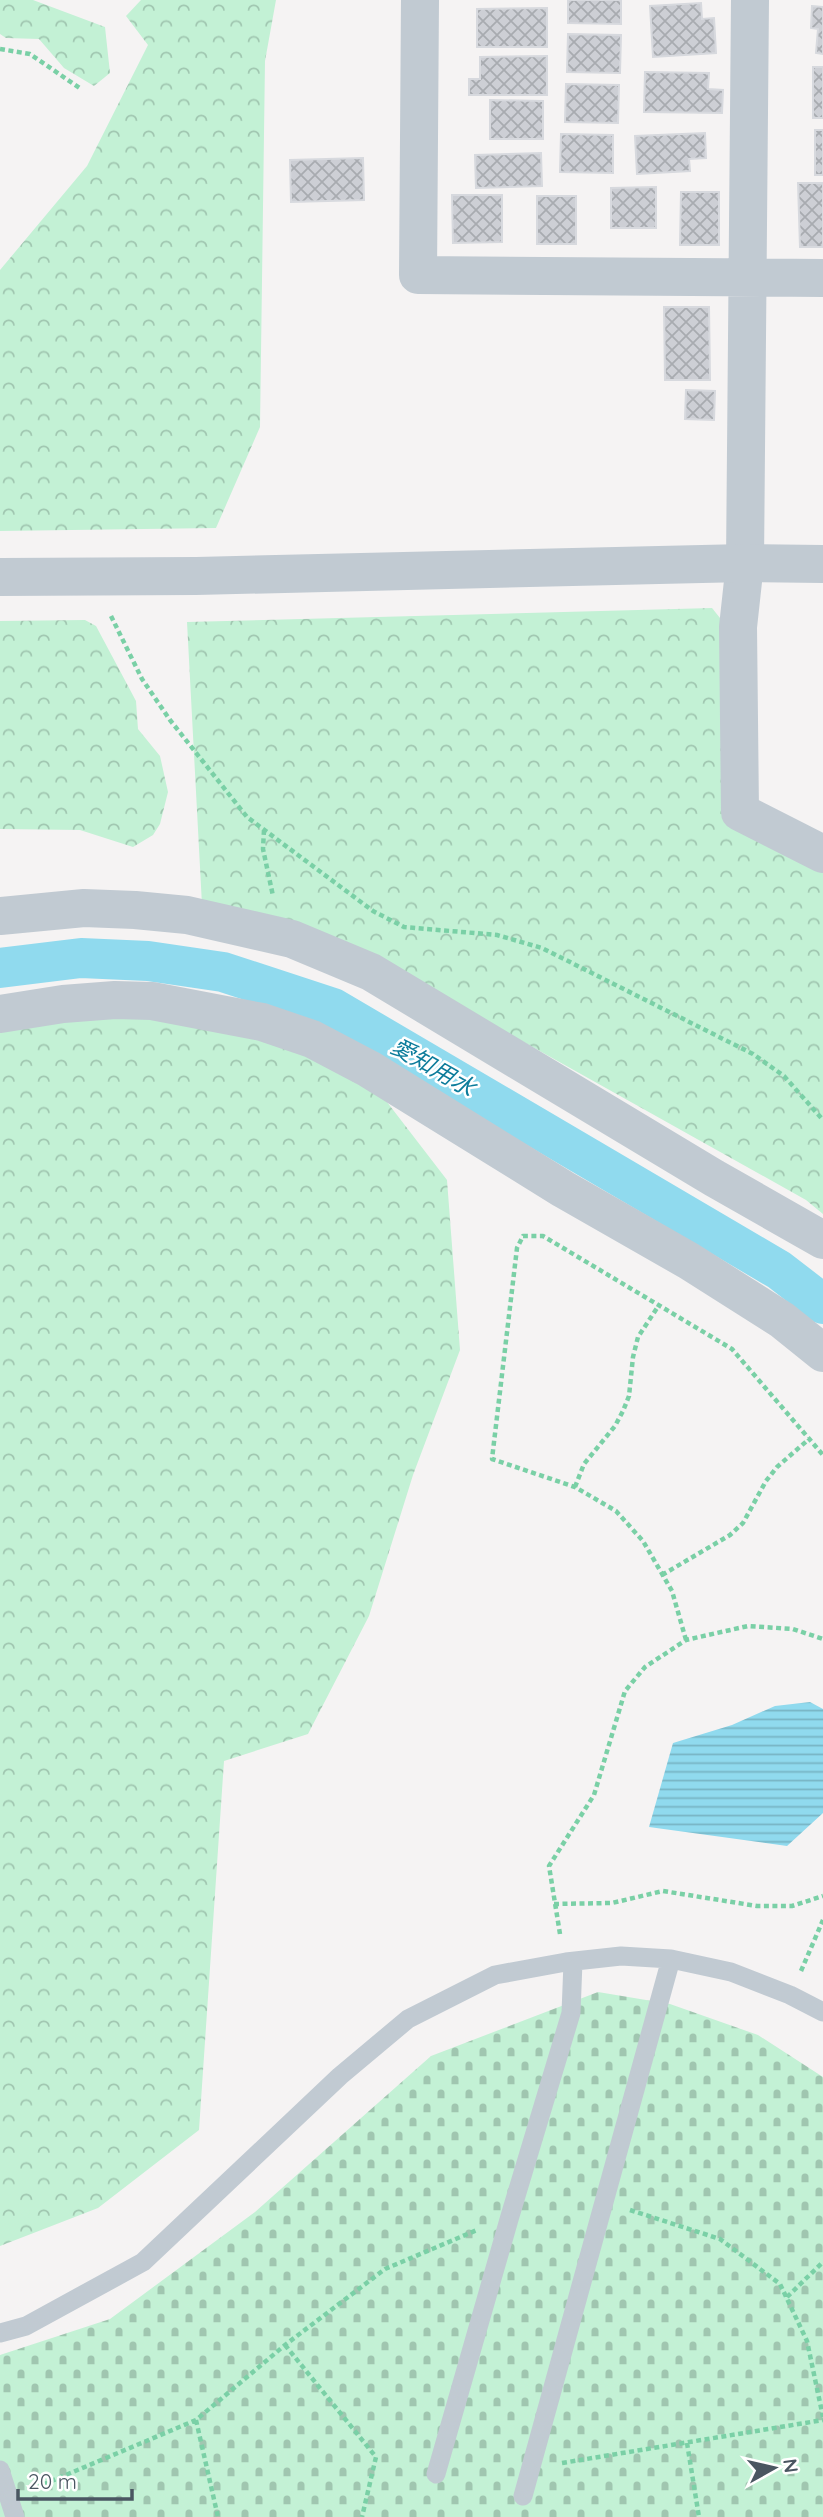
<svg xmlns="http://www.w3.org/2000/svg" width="823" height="2517" font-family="Quicksand,'Noto Sans JP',sans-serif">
  <defs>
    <pattern id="forest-crowns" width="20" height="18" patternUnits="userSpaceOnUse" patternTransform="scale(1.75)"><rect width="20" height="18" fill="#c3f1d5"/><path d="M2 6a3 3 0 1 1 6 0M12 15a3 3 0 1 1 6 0" fill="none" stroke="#a0c6b0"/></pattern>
    <pattern id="cemetery-stones" width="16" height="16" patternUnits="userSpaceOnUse" patternTransform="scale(1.75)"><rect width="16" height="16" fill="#c3f1d5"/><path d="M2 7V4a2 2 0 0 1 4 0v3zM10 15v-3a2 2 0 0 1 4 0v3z" fill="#a0c6b0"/></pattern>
    <pattern id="water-rules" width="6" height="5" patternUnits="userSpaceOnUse" patternTransform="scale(1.75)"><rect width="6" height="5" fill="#90daee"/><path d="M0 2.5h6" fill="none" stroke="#78b4c4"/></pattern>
    <pattern id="building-cross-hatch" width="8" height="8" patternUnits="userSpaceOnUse" patternTransform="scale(1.75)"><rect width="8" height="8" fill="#cdcfd5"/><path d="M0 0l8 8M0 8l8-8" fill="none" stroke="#a8abb0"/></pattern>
  </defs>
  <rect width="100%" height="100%" fill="#f5f3f3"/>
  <path fill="url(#forest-crowns)" d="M0,0H33L105,27L110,73L94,86L64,68L39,39L6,38L0,34Z
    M141,0H276L265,61L260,427L216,528L0,531V270L87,166L148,45L126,16Z
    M712,608L724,623L727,824L823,871V1214L806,1200L372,957L202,905L187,622Z
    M85,620L96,626L136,701L138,729L160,756L168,792L160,824L153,835L133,847L80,830L0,829V621Z
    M0,1002L251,1022L367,1076L447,1180L460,1350L413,1475L369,1616L308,1734L224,1761L199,2130L98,2208L0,2246Z"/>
  <path fill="url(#cemetery-stones)" d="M598,1992L670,2004L758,2035L823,2077V2517H0V2355L110,2319L255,2212L431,2056Z"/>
  <path fill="url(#water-rules)" d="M810,1702L823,1709V1813L787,1846L649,1827L673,1743L732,1725L775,1706Z"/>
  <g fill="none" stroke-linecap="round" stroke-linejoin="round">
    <path stroke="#90daee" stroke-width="40" d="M0,968L81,958L148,961L223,972L333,1008L779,1270L823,1304"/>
  </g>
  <path fill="url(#building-cross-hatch)" stroke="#d7d9de" stroke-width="2" d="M568,0H621V24L568,23Z
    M701,3L702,19L714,18L716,53L653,57L650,6Z
    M812,6L823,7V54L816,53L818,29L811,28Z
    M547,8V47H477V9Z
    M568,34L621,35L620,73L567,72Z
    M547,56V95H469V79H480V57Z
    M813,67H823V118H813Z
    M645,72L709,73L708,89L723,90L722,113L644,112Z
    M566,84L619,85L618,123L565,122Z
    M490,100L543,101V139H490Z
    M815,130H823V175H815Z
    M705,133L706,158L689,159L690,171L637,174L635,136Z
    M561,134L613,135V173L560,172Z
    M541,153L542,186L476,188L475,155Z
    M363,158L364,200L291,202L290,160Z
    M798,183H823V247H800Z
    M656,187V228H611V188Z
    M681,192H719V245H680Z
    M452,195H502V242L453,243Z
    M537,196H576V244H537Z
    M664,307H709L710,380H665Z
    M686,390L715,391L714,420L685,419Z"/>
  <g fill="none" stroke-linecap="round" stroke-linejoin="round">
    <path stroke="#7ad0a6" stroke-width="4.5" stroke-dasharray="5 3.5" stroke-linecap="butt" d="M0,49L30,54L81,89
      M111,616L142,679L170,720L247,817L373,911L404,927L497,935L542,948L753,1054L784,1076L823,1120
      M264,830L263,849L273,896
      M575,1487L584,1464L615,1426L623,1411L629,1396L633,1357L638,1337L659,1305
      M662,1575L730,1535L743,1523L766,1481L777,1467L809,1439
      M686,1640L672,1591L643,1541L616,1511L575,1487L492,1459L517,1248L523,1236H543L732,1349L823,1455
      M554,1904L612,1903L663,1891L757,1906H792L823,1896
      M560,1934L549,1866L594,1795L625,1691L645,1667L686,1640L748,1626L793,1629L823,1639
      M801,1971L823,1920
      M630,2210L720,2239L780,2284L807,2341L823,2417
      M787,2297L823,2262
      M285,2345L376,2457L362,2517
      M196,2420L218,2517
      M687,2443L699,2517
      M562,2463L823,2420
      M35,2488L196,2420L285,2345L385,2269L477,2230"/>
    <path stroke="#c1cad2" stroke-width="19" d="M0,2333L26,2326L143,2262L340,2076L408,2019L495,1975L566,1962L621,1956L671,1959L731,1972L790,1995L823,2012
      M0,2470L15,2517
      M436,2474L510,2216L571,2013L573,1962
      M523,2496L671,1959"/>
    <path stroke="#c1cad2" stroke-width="38" d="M420,0L418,275L823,278
      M750,0L745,563L738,627L740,812L823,854
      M0,916L84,908L135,910L187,915L292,939L371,972L714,1178L823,1240
      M0,1014L63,1004L115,1000L152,1001L262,1022L312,1039L369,1069L563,1189L689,1261L782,1320L823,1353"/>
    <path stroke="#c1cad2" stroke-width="38" d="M0,577L196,576L745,563L823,564"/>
  </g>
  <g text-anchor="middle" stroke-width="5" stroke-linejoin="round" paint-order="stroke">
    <g font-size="23" font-style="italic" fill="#0c7c9b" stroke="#fff">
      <text transform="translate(433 1067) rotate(30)" y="8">愛知用水</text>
    </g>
  </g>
  <g transform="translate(774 2468) rotate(82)" stroke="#ffffff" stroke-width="5" paint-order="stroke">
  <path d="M0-5L12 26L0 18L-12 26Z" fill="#4a5661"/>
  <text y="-10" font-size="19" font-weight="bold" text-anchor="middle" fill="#4a5661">N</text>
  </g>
  <path d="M18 2489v10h114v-10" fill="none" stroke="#4a5661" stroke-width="3.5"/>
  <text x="28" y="2489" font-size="21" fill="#4a5661" stroke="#ffffff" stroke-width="5" paint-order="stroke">20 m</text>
</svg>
